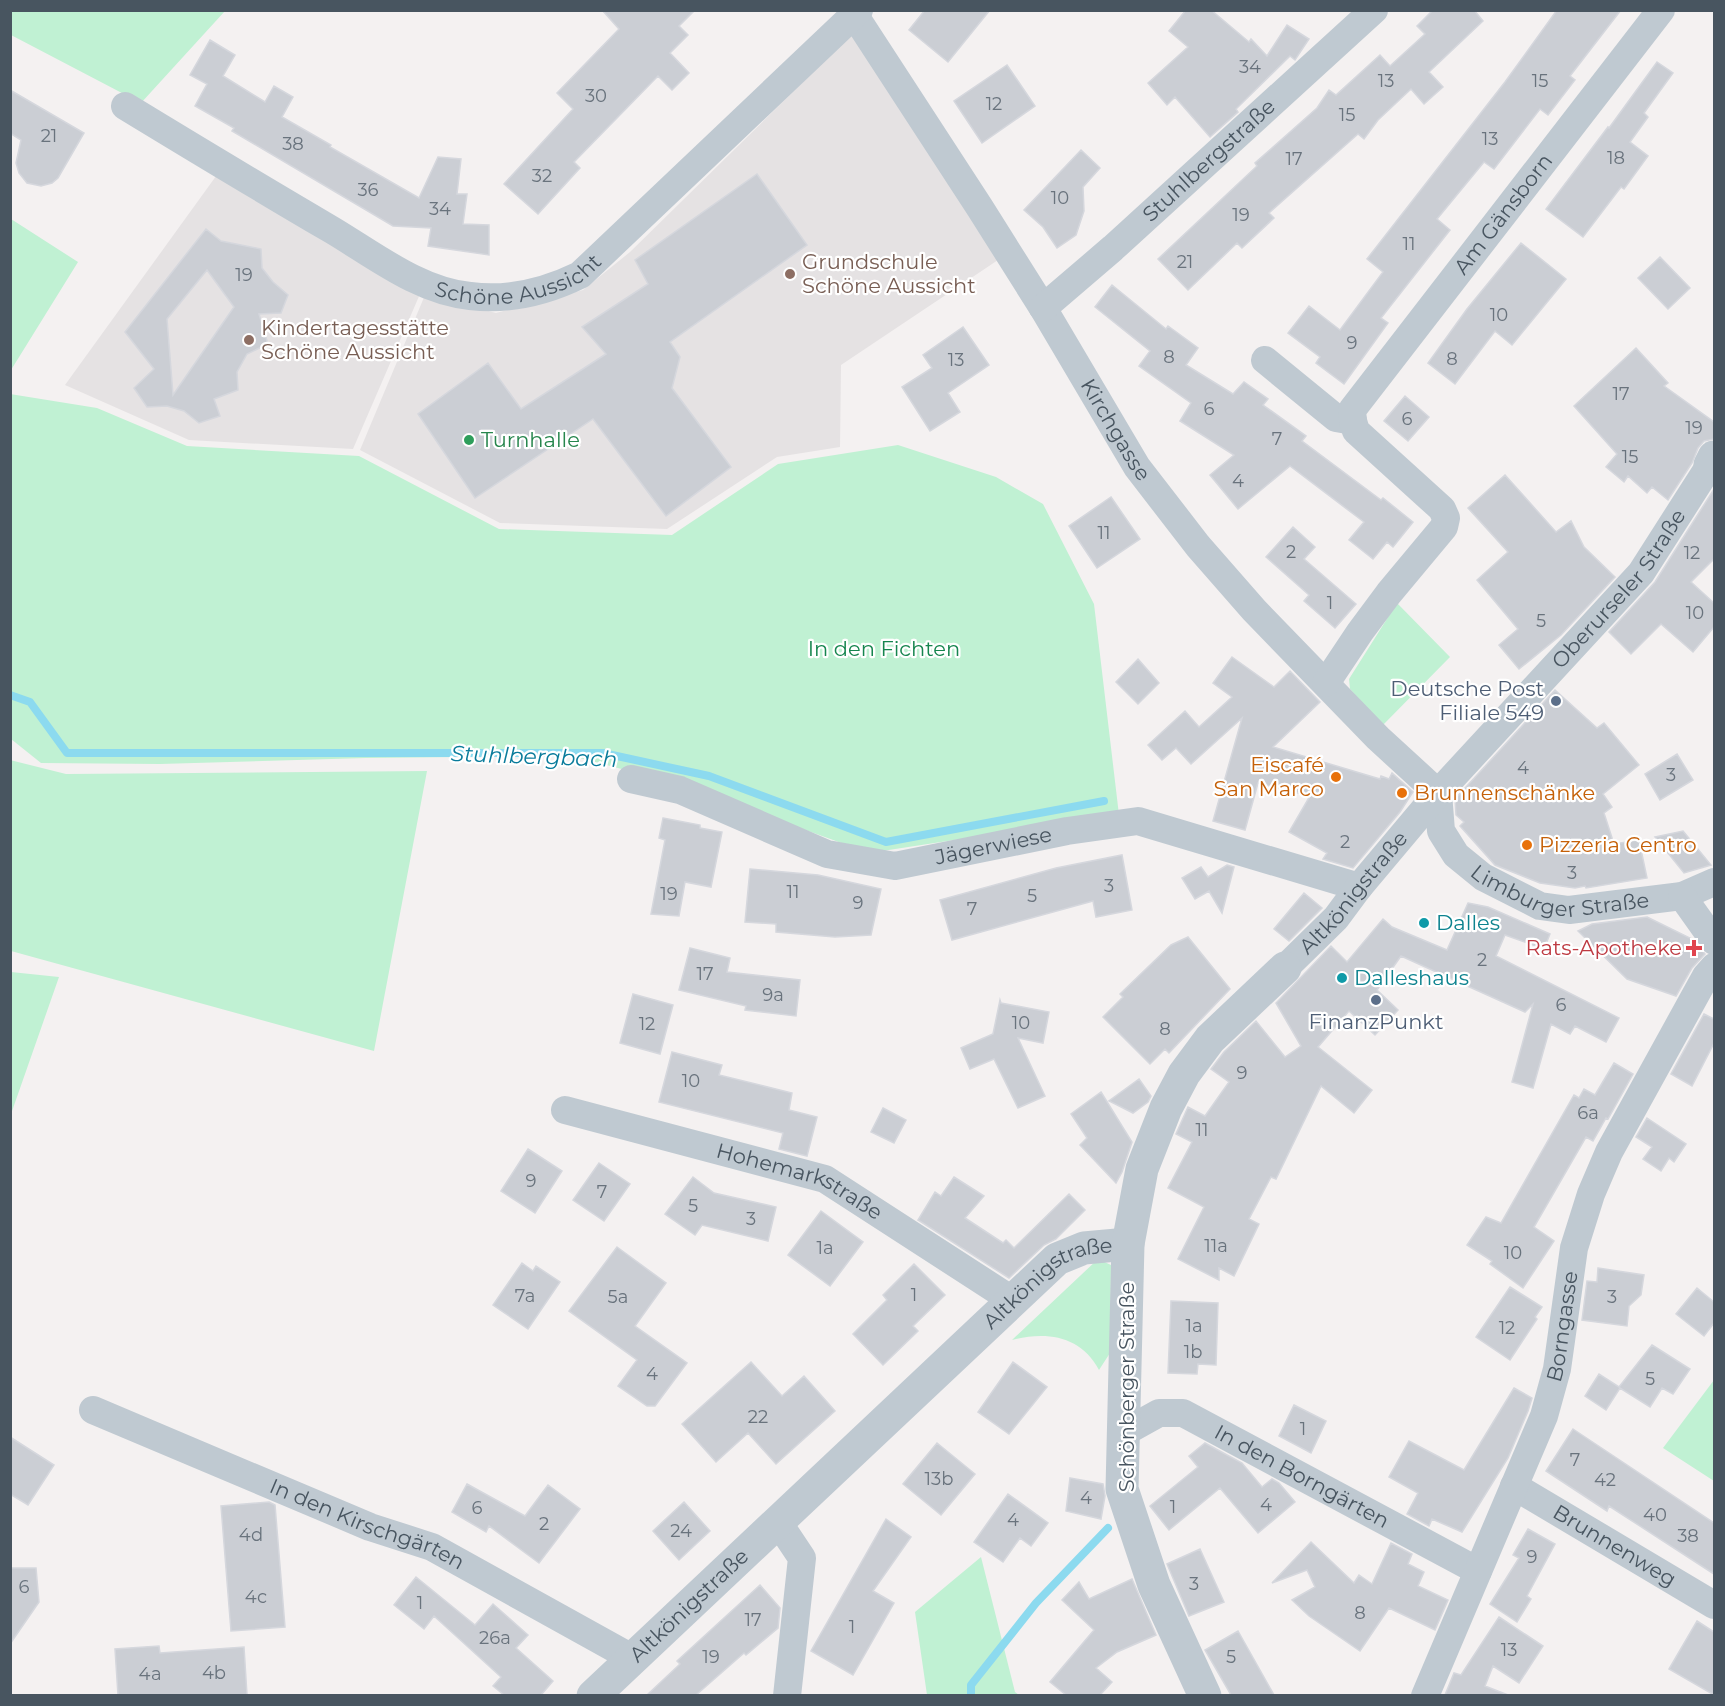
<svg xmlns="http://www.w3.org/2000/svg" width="1725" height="1706" font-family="Montserrat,sans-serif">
  <rect width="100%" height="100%" fill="#f4f1f1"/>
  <path fill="#e5e2e3" d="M854,32L1001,258L841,365L840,447L777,457L667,529L500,523L360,450L425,295L496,313L583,290L630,252Z
    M219,172L420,294L353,449L189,440L65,385Z"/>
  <path fill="#c0f1d3" d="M10,11H225L141,103L11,35Z
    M11,219L78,262L11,370Z
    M10,394L97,408L187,446L359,456L499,529L672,535L778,464L898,445L996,477L1043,504L1094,604L1119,815L869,853L679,784L572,756L366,758L160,764L41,763L11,739Z
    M1397,603L1450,657L1382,726L1350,689L1349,679Z
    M10,760L66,774L427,771L374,1051L11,951Z
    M11,972L59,977L11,1114L10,972Z
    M1098,1259L1111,1265L1110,1353L1099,1370C1081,1336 1047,1331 1012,1340Z
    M1714,1380V1481L1663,1448Z
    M981,1557L1015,1692L1019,1695H927L915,1612Z"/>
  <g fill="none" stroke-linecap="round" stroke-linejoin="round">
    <path stroke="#8cdaef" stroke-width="8" d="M10,695L30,702L67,753H603L709,776L886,842L1104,801
      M971,1696V1685L1036,1603L1108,1528"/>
  </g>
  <path fill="#cbced4" stroke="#d5d7dd" stroke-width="1.5" fill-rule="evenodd" d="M602,10H695L679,26L688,35L670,53L689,73L672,90L658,76L574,162L580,168L538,214L504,184L573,109L557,93L619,29Z
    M925,10H990L948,62L909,30Z
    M1186,10H1211L1249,42L1251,39L1267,56L1287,25L1309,39L1295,60L1290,56L1236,109L1238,112L1210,137L1175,97L1167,105L1148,83L1188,47L1169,31Z
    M1433,10H1474L1483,21L1429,72L1443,87L1424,104L1411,89L1378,120L1364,139L1358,134L1269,213L1274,218L1242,248L1237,243L1188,290L1158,259L1257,166L1255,163L1317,108L1329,90L1336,95L1380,55L1390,66L1425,34L1417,26Z
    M1557,10H1621L1570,76L1575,80L1548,115L1540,109L1494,169L1484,162L1437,219L1450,230L1381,318L1388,323L1344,384L1316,363L1320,357L1288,333L1309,306L1340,330L1383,272L1367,259L1505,82Z
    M210,40L235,55L223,76L265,102L274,86L293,97L282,117L331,145L330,147L419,198L438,157L461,159L457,194H467L463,224L489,225V255L428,246L431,228L393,226L232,131L234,128L195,106L207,84L190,75Z
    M1657,62L1673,73L1644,113L1648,117L1630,142L1648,156L1624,189L1621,187L1583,237L1546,209L1608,127L1609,128Z
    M1007,65L1035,106L982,143L954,101Z
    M10,90L84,133L58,178L52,183L41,186L27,183L19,173L16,163L21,140L10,133Z
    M1081,150L1100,168L1083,187L1084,211L1076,235L1057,248L1043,227L1024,210Z
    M757,174L807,245L670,342L680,357L672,388L731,467L666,516L593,419L475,498L418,414L488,363L521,409L606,354L582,327L648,284L635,260Z
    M206,229L221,241L261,249L262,268L273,282L288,295L281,313L259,314L268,344L247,354L237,372L238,390L214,399L220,416L199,423L184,411L167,406L147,407L134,388L154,369L125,332ZM207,270L234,307L173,395L167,319Z
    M1521,243L1566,279L1512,345L1495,331L1455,384L1428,363L1467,309Z
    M1660,257L1690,288L1668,309L1638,278Z
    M1112,285L1166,329L1168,326L1198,348L1186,365L1233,394L1244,382L1268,399L1263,405L1306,436L1302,441L1381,500L1383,498L1413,522L1393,547L1387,542L1373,559L1349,540L1364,522L1290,466L1238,509L1210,475L1234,455L1180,421L1191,403L1139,366L1150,351L1095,307Z
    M963,327L989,365L948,393L960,412L930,431L902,387L932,368L923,355Z
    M1636,348L1668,383L1664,386L1714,422V439L1704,441L1698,448L1692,463L1668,500L1652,487L1647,493L1628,476L1624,482L1606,467L1617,454L1574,406Z
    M1405,396L1429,417L1408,441L1384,421Z
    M1505,475L1556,532L1571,521L1584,547L1615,577L1561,635L1519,669L1499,645L1518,629L1477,580L1508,552L1468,508Z
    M1714,489V559L1691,582L1714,603V627L1693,652L1661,624L1631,654L1609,632L1655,582Z
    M1111,497L1140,539L1097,568L1069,526Z
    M1293,527L1315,547L1304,559L1356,604L1335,628L1304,601L1309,595L1266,557Z
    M1232,657L1274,687L1290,671L1320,702L1273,747L1380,779L1381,776L1389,779L1392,773L1413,792L1400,812L1353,868L1323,859L1327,853L1289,832L1310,796L1258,783L1245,830L1213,821L1242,718L1191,764L1176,748L1162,760L1148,745L1185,711L1199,727L1232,697L1213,683Z
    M1138,659L1159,683L1138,704L1116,682Z
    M1555,690L1597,728L1604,723L1639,765L1603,794L1612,807L1604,813L1614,844L1639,840L1647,878L1586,888L1585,886L1575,888L1540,883L1495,865L1460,826L1464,822L1456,815L1455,799Z
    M1677,754L1693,780L1660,800L1645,774Z
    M663,818L700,825V828L722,832L711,887L685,882L679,916L651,914L665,840L659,838Z
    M1683,831L1711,865L1684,873L1655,837Z
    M1122,855L1132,910L1096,917L1093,901L952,940L940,900L1056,868Z
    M1227,865L1234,867L1222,913L1209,891L1195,899L1182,878L1201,867L1208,877Z
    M750,869L818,875L881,889L871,935L835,937L776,932V924L745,922Z
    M1304,893L1322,908L1289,941L1274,929Z
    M1468,903L1488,907L1550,934L1544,949L1505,935L1496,956L1619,1018L1606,1042L1575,1026L1570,1034L1551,1024L1533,1088L1512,1082L1533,1004L1525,1012L1401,956L1377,990L1398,1010L1375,1035L1349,1011L1318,1047L1372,1090L1354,1113L1321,1086L1276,1179L1271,1177L1249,1219L1259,1224L1234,1276L1219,1268V1280L1178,1259L1204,1207L1168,1188L1192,1142L1176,1134L1188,1107L1205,1116L1229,1082L1211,1069L1224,1052L1256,1021L1285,1057L1301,1046L1276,1003L1331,946L1347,962L1383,919L1392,927L1447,950Z
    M1647,917L1692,939L1705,954L1692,968L1676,996L1627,979L1578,931L1592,924Z
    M1188,937L1230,989L1169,1053L1165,1049L1150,1064L1103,1017L1123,997L1120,994L1171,945Z
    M690,948L730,958L727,972L800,980L796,1016L745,1010L746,1006L679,990Z
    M633,994L673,1005L660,1054L620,1043Z
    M1000,1000L1001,1003L1049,1012L1043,1043L1018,1038L1045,1096L1018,1108L994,1059L970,1069L961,1048L993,1034Z
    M1704,1014L1714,1019V1043L1692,1086L1671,1074Z
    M672,1052L722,1065L719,1075L792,1093L789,1110L817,1117L807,1156L779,1149L783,1133L659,1102Z
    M1614,1063L1633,1074L1608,1119L1606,1118L1593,1141L1586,1137L1534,1227L1554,1241L1523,1288L1490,1264L1492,1261L1467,1245L1486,1217L1501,1223L1574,1095L1579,1098L1584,1089L1595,1095Z
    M1139,1079L1151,1096L1148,1102L1133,1113L1109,1101Z
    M1101,1092L1132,1142L1122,1172L1116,1183L1080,1145L1087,1138L1071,1114Z
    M883,1108L906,1120L894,1143L871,1132Z
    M1647,1118L1686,1144L1674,1162L1669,1158L1661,1171L1643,1159L1652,1147L1636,1137Z
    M528,1149L562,1171L535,1213L501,1191Z
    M599,1163L630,1184L604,1221L573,1200Z
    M693,1177L714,1193L776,1207L768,1241L702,1225L695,1235L665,1214Z
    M954,1177L984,1196L965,1218L1003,1243L1006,1240L1014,1248L1069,1194L1085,1210L1056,1239L1044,1245L1009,1278L918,1220L935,1192L941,1196Z
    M821,1211L863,1242L830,1286L788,1255Z
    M617,1247L666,1283L635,1326L687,1363L655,1406H647L618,1386L637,1360L569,1311Z
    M522,1263L533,1271L536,1266L560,1282L528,1329L493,1305Z
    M914,1264L945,1295L913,1326L918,1331L883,1365L853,1334L887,1300L883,1295Z
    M1598,1268L1644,1275L1641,1295L1629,1306L1627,1326L1582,1320L1587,1281L1597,1282Z
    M1510,1287L1542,1307L1535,1317L1537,1319L1510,1360L1476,1337Z
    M1697,1288L1714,1302V1323L1704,1336L1676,1314Z
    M1171,1301L1218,1303L1216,1365L1198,1364L1197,1374L1168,1373Z
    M1652,1345L1690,1369L1673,1394L1662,1388L1650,1407L1620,1388L1606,1410L1585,1396L1599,1374L1619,1387Z
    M751,1362L782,1396L804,1376L835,1411L776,1464L748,1433L716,1462L682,1424Z
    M1013,1362L1047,1387L1009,1434L978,1412Z
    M1514,1388L1532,1398L1528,1411L1508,1458L1462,1532L1432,1519L1429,1526L1407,1514L1418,1493L1389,1477L1409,1441L1464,1470Z
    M1294,1405L1326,1421L1311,1453L1279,1436Z
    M1573,1429L1714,1523V1574L1609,1506L1607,1511L1546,1471Z
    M10,1437L54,1465L28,1505L10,1494Z
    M937,1443L975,1474L941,1515L903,1484Z
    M1205,1443L1242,1463L1262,1487L1272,1479L1279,1483L1295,1502L1258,1533L1220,1488L1169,1530L1150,1506L1198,1467L1189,1456Z
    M1070,1478L1103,1484L1105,1496L1101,1519L1066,1511Z
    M467,1484L525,1516L548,1485L580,1509L539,1563L489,1526L486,1532L452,1512Z
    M1008,1494L1048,1523L1031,1546L1020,1538L1003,1562L974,1542Z
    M269,1502L275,1505L285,1627L231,1631L221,1506Z
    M684,1502L710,1531L679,1560L653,1531Z
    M886,1519L911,1537L873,1591L894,1603L853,1675L811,1651Z
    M1528,1529L1555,1544L1527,1596L1531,1599L1517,1622L1490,1604L1519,1558L1513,1555Z
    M1311,1542L1354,1583L1359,1575L1372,1584L1391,1543L1412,1554L1408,1564L1424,1572L1418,1586L1448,1600L1435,1630L1389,1608L1360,1651L1309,1616L1292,1600L1315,1587L1307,1570L1272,1583Z
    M1200,1549L1224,1602L1189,1616L1167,1564Z
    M10,1568H36L39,1602L10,1644Z
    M416,1577L475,1625L493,1604L528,1635L516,1648L553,1681L541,1695H504L493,1686L501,1677L434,1616L424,1629L394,1605Z
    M1132,1579L1156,1635L1117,1652L1096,1668L1112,1682L1100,1695H1066L1050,1682L1094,1630L1062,1600L1079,1582L1089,1599Z
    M760,1585L780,1608L778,1628L746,1655L744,1653L696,1695H647L680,1664L677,1661Z
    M1499,1617L1543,1646L1519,1683L1493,1666L1485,1686L1508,1695H1445L1454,1673L1461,1675Z
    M1697,1621L1714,1632V1695L1669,1669Z
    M1238,1631L1274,1695H1231L1205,1650Z
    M159,1646L160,1653L244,1647L247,1695H118L115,1649Z"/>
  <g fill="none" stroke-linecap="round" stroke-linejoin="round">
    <g stroke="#bfc9d1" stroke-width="28">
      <path id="s1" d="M855,16L980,208L1043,308L1137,467L1198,546L1254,610L1378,738L1438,793"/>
      <path id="s2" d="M125,106C194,148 262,189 332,230C374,255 419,291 470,296C509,301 545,292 580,275L859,10"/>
      <path id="s3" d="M1043,308L1113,248L1374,10"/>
      <path d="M1265,360L1336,418L1353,421"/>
      <path id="s4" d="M1326,683L1360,632L1389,593L1444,527L1446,518L1442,509L1356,431L1353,421L1352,410L1661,10"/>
      <path id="s5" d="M631,779L680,790L827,854L895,866L1067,831L1138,821L1359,887"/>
      <path id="s6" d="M1438,793L1441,831L1456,855L1483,877L1540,906L1569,910L1682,896L1714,882"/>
      <path d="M1682,896L1714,941"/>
      <path id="s7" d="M1285,968L1336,918L1359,887L1438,793L1641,573L1710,465"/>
      <path id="s8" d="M565,1110L825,1179L1012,1300"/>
      <path id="s9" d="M93,1410L370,1527L432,1547L632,1658"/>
      <path id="s10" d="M1123,1433L1159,1413H1183L1478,1571"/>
      <path id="s11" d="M1514,1486L1714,1605"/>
      <path d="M778,1522L802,1558L787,1696"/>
      <path id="s12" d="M1425,1696L1544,1416L1557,1369L1574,1248L1591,1194L1609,1152L1706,976L1714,967"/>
    </g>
    <g stroke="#bfc9d1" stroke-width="33">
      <path d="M1710,465L1714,457"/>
      <path id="s13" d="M593,1696L1057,1259L1084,1248L1128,1244"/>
      <path d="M1205,1696L1154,1585L1122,1489L1128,1244L1142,1169L1166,1108L1184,1074L1210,1039L1285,968"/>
    </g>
  </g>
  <g fill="#8d6e63" stroke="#fff" stroke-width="2">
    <circle cx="790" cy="274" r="6"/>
    <circle cx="249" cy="340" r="6"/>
  </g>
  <circle fill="#2e9e5b" stroke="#fff" stroke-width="2" cx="469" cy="440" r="6"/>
  <g fill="#5c6f8a" stroke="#fff" stroke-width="2">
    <circle cx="1556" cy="701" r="6"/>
    <circle cx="1376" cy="1000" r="6"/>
  </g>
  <g fill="#e8710a" stroke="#fff" stroke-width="2">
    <circle cx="1336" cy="777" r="6"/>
    <circle cx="1402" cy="793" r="6"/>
    <circle cx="1527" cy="845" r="6"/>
  </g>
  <g fill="#0f9aa8" stroke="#fff" stroke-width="2">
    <circle cx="1424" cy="923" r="6"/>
    <circle cx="1342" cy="978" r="6"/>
  </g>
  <path fill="#e0444e" stroke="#fff" stroke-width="2" d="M1691 939h6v6h6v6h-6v6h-6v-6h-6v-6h6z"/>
  <g text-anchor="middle" stroke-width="4.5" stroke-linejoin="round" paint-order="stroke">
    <g font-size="18" fill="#69737d">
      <text x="1250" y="73">34</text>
      <text x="1386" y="87">13</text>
      <text x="1540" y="87">15</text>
      <text x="596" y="102">30</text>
      <text x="994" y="110">12</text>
      <text x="1347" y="121">15</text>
      <text x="49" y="142">21</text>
      <text x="1490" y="145">13</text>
      <text x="293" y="150">38</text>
      <text x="1616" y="164">18</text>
      <text x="1294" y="165">17</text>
      <text x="542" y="182">32</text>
      <text x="368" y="196">36</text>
      <text x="1060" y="204">10</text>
      <text x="440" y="215">34</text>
      <text x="1241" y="221">19</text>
      <text x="1409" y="250">11</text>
      <text x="1185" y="268">21</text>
      <text x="244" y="281">19</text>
      <text x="1499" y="321">10</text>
      <text x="1352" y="349">9</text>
      <text x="1169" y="363">8</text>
      <text x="1452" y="365">8</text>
      <text x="956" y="366">13</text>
      <text x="1621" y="400">17</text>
      <text x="1209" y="415">6</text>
      <text x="1407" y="425">6</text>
      <text x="1694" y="434">19</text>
      <text x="1277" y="445">7</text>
      <text x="1630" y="463">15</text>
      <text x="1238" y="487">4</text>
      <text x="1104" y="539">11</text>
      <text x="1291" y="558">2</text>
      <text x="1692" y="559">12</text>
      <text x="1330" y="609">1</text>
      <text x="1695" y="619">10</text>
      <text x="1541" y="627">5</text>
      <text x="1523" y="774">4</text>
      <text x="1671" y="781">3</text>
      <text x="1345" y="848">2</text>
      <text x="1572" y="879">3</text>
      <text x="1109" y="892">3</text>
      <text x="793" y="898">11</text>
      <text x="669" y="900">19</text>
      <text x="1032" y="902">5</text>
      <text x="858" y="909">9</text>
      <text x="972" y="915">7</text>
      <text x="1482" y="966">2</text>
      <text x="705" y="980">17</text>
      <text x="773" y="1001">9a</text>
      <text x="1561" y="1011">6</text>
      <text x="1021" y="1029">10</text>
      <text x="647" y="1030">12</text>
      <text x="1165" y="1035">8</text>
      <text x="1242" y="1079">9</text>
      <text x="691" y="1087">10</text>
      <text x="1588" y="1119">6a</text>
      <text x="1202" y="1136">11</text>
      <text x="531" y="1187">9</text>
      <text x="602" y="1198">7</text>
      <text x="693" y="1212">5</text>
      <text x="751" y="1225">3</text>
      <text x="1216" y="1252">11a</text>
      <text x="825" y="1254">1a</text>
      <text x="1513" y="1259">10</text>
      <text x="914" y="1301">1</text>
      <text x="525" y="1302">7a</text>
      <text x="618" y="1303">5a</text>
      <text x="1612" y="1303">3</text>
      <text x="1194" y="1332">1a</text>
      <text x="1507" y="1334">12</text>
      <text x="1193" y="1358">1b</text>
      <text x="652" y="1380">4</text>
      <text x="1650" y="1385">5</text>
      <text x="758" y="1423">22</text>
      <text x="1303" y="1435">1</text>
      <text x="1575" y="1466">7</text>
      <text x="939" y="1485">13b</text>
      <text x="1605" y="1486">42</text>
      <text x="1086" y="1504">4</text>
      <text x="1266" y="1511">4</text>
      <text x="1173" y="1513">1</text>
      <text x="477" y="1514">6</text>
      <text x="1655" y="1521">40</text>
      <text x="1013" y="1526">4</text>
      <text x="544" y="1530">2</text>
      <text x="681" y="1537">24</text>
      <text x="251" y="1541">4d</text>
      <text x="1688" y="1542">38</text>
      <text x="1532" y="1563">9</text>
      <text x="1194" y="1590">3</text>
      <text x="24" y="1593">6</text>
      <text x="256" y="1603">4c</text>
      <text x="420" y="1609">1</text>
      <text x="1360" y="1619">8</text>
      <text x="753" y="1626">17</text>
      <text x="852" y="1633">1</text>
      <text x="495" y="1644">26a</text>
      <text x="1509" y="1656">13</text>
      <text x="711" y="1663">19</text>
      <text x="1231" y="1663">5</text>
      <text x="214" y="1679">4b</text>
      <text x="150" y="1680">4a</text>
    </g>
    <g font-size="21" fill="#485560" stroke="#fff">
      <text dy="7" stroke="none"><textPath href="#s3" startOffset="222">Stuhlbergstraße</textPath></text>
      <text dy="7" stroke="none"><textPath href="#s4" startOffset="600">Am Gänsborn</textPath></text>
      <text dy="7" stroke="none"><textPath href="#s2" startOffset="447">Schöne Aussicht</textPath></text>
      <text dy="7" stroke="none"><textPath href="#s1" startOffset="489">Kirchgasse</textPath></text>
      <text dy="7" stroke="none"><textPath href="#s7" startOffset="506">Oberurseler Straße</textPath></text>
      <text dy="7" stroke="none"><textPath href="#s5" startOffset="380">Jägerwiese</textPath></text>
      <text dy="7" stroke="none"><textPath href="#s6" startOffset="182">Limburger Straße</textPath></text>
      <text dy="7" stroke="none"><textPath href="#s7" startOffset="102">Altkönigstraße</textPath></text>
      <text dy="7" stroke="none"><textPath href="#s8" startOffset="246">Hohemarkstraße</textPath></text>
      <text dy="7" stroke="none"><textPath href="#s13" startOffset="618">Altkönigstraße</textPath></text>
      <text dy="7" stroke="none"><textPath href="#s12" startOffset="396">Borngasse</textPath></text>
      <text transform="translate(1127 1387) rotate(-90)" y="7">Schönberger Straße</text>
      <text dy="7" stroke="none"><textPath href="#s10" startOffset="200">In den Borngärten</textPath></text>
      <text dy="7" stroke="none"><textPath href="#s9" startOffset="297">In den Kirschgärten</textPath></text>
      <text dy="7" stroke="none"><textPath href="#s11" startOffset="117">Brunnenweg</textPath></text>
      <text dy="7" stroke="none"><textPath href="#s13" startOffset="132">Altkönigstraße</textPath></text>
    </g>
    <g font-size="21" fill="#785e54" stroke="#fff" text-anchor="start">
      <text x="802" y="269">Grundschule<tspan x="802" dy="24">Schöne Aussicht</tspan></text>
      <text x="261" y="335">Kindertagesstätte<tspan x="261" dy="24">Schöne Aussicht</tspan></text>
    </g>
    <g font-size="21" fill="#27864d" stroke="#fff" text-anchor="start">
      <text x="481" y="447">Turnhalle</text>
    </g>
    <g font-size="21" fill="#15854e" stroke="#fff">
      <text x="884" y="656">In den Fichten</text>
    </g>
    <g font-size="21" fill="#4e5e75" stroke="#fff" text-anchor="end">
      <text x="1544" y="696">Deutsche Post<tspan x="1544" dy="24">Filiale 549</tspan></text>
      <text x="1376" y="1029" text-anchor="middle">FinanzPunkt</text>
    </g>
    <g font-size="21" fill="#c56008" stroke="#fff" text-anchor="start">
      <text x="1324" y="772" text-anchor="end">Eiscafé<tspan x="1324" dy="24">San Marco</tspan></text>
      <text x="1414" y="800">Brunnenschänke</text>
      <text x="1539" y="852">Pizzeria Centro</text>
    </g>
    <g font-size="21" fill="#0d838f" stroke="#fff" text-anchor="start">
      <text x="1436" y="930">Dalles</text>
      <text x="1354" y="985">Dalleshaus</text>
    </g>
    <g font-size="21" fill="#be3a42" stroke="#fff" text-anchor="end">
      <text x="1682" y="955">Rats-Apotheke</text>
    </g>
    <g font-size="22" font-style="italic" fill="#097b9b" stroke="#fff">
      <text transform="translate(534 756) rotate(2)" y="8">Stuhlbergbach</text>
    </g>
  </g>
  <rect width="1725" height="1706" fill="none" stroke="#485560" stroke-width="24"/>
</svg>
